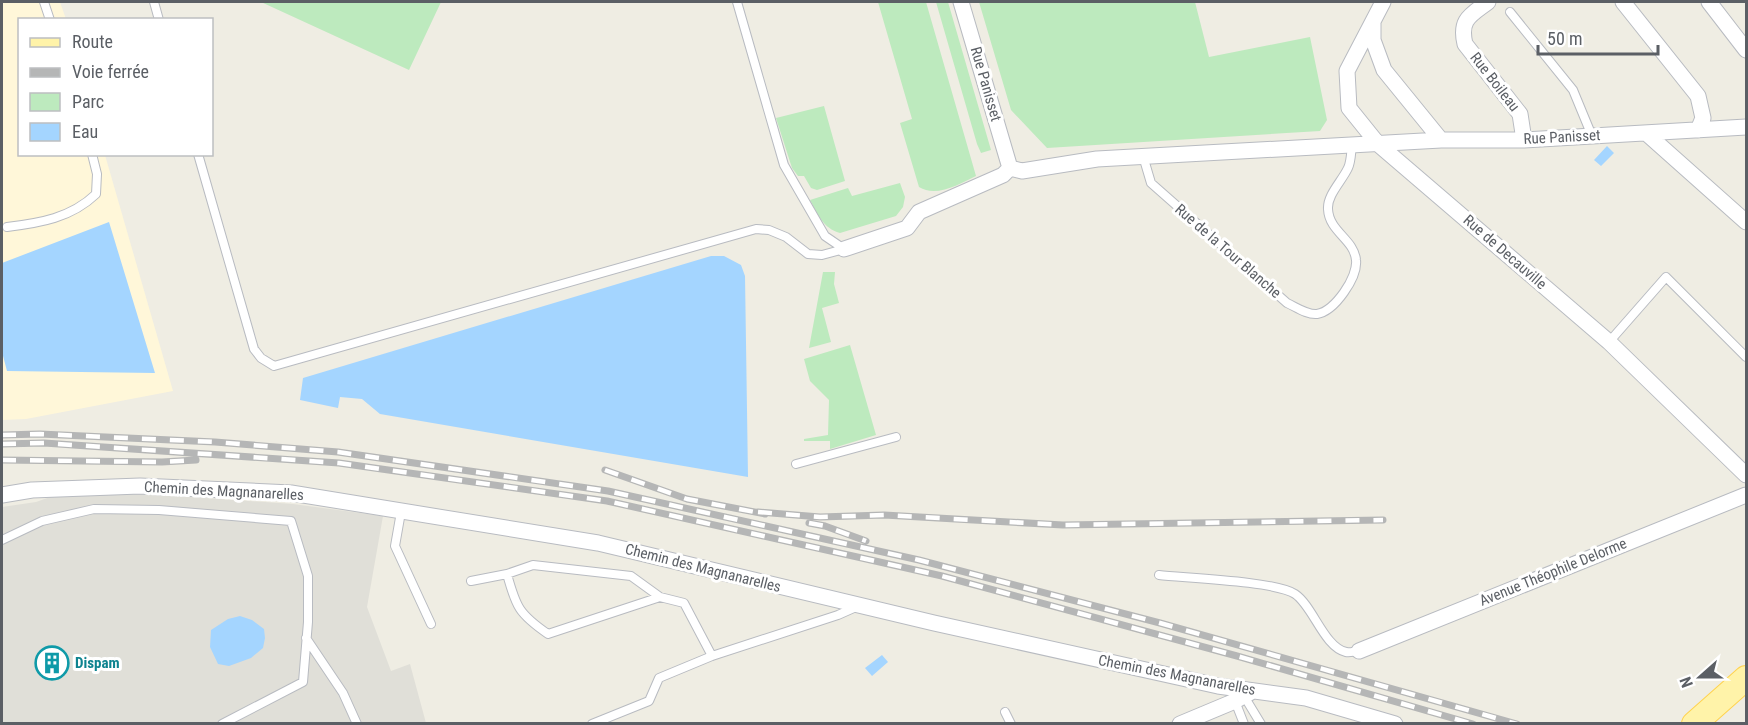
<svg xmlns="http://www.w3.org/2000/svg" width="1748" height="725" font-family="'Roboto Condensed',sans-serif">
  <rect width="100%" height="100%" fill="#efede3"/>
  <path fill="#fff7d9" d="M2,2H60L66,19L20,20V154L105,155L173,391L26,419L2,420Z"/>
  <path fill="#e0dfd8" d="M64,492L163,495L293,504L383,516L367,607L391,671L410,664L426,723H2V507L36,502Z"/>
  <path fill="#bdeabe" d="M261,2H441L409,70Z
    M878,2H926L976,176C960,184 936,198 919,187L900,123L912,119Z
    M936,2H948L991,150L981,153L977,144Z
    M979,2H1195L1209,57L1310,37L1327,120L1320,131L1047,148L1011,110Z
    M824,106L845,181L817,190L811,188L804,176H798L792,168L776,118Z
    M900,183L905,197L903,207L896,216L840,233C823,228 818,215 810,200L848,188L852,196Z
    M823,272H835L834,284L839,303L822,308L831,342L809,348Z
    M850,345L876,435L830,449V441H804V439L828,435L829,400L810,381L804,359Z"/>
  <path fill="#a4d5ff" d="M1607,146L1614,153L1601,166L1594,160Z
    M109,222L155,373L7,371L2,352V263Z
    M711,256H724L741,265L745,276L748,477L380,414L362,399L340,397L338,408L300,400L303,378Z
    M240,616L252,620L264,629L265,638L263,648L251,658L229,666L218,664L210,647L211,630L228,619Z
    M882,655L888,662L872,676L865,668Z"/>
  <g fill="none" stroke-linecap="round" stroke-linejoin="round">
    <g stroke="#b8bbc1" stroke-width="10">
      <path id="lane" d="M44,2L50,20
        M154,2L159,20
        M737,2L784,165L825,236L844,249
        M1510,12L1573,90L1592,136
        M198,154L254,349L261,358L274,366L756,229L769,230L786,237L808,254L822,255L844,249
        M1143,156L1151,183L1287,303C1296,307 1307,315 1317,314C1335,311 1358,277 1356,260C1354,239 1329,232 1328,209C1327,195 1342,181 1348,168C1351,162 1351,153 1352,145
        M7,227C40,223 71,218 96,194L97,174L92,154
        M1609,342L1666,277L1746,357
        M796,464L896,437
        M401,512L395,546L431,624
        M2,540L42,521L94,509L159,510L291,521L308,576V622L303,682L222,724
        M507,574L533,565L631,576L660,597
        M1159,575C1186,578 1275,581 1295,594C1313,606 1324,647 1346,652C1350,653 1355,651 1359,651
        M471,581L507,574C516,607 519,614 548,634L660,597L684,603L712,656
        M306,638L343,693L357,724
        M1244,696L1261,724
        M1235,701L1244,724
        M1005,712L1011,724
        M592,724L649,701L659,678L712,656L838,615L856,607"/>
    </g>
    <g stroke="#b8bbc1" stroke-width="17">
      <path id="street" d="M961,2L1010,168
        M1383,2L1347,71L1349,108L1378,144L1609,342L1746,475
        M1488,2C1471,15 1459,19 1465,44L1520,114L1524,140
        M1623,2L1698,96L1703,118L1698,130
        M1709,2L1746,50
        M1373,22V40L1384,70L1441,140
        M1646,133L1746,222
        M1010,168L1022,171L1097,159L1441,140H1524L1746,127
        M844,249L907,228L919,212L1003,175L1010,168
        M2,495L32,490L140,486L291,493L598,543L934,623L1218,686L1306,698L1395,724
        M1359,651L1746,495
        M1180,724L1235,701L1253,691"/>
    </g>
    <g stroke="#ffd24d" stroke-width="26">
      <path id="primary" d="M1694,724L1746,678"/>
    </g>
    <use href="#lane" stroke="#fff" stroke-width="8"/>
    <use href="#street" stroke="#fff" stroke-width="15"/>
    <use href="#primary" stroke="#fff3a9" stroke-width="24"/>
    <g stroke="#b5b6b6" stroke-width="7">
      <path id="rail" d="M2,435L40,434L215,442L338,452L608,491L919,560L1160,623L1517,724
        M2,444L44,443L339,463L607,501L942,576L1237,656L1473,724
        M2,460L162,462L196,460
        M605,470L687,499L765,514
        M758,512L820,517L884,515L1063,525L1383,520
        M809,523L825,526L866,541"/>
    </g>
    <use href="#rail" stroke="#fff" stroke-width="4.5" stroke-dasharray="14" stroke-linecap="butt"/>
  </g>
  <defs>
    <g id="building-ring" transform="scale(1.725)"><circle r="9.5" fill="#fff" stroke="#0f9aa8" stroke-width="1.5"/><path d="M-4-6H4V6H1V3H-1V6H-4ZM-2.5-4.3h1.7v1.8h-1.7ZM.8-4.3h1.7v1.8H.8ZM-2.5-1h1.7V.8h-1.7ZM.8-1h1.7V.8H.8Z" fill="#0f9aa8"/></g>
  </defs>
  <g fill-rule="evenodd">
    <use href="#building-ring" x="52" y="663"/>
  </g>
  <g text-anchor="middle" stroke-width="6" stroke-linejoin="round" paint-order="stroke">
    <g font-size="15" fill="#5b5f65" stroke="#fff">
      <text transform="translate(1495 82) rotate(52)" y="5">Rue Boileau</text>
      <text transform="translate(986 84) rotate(74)" y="5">Rue Panisset</text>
      <text transform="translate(1562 137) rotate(-3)" y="5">Rue Panisset</text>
      <text transform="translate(1228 251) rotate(41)" y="5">Rue de la Tour Blanche</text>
      <text transform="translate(1505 252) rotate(41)" y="5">Rue de Decauville</text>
      <text transform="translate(224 491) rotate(3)" y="5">Chemin des Magnanarelles</text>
      <text transform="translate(703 568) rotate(14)" y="5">Chemin des Magnanarelles</text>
      <text transform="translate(1553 572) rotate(-22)" y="5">Avenue Théophile Delorme</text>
      <text transform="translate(1177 675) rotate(11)" y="5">Chemin des Magnanarelles</text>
    </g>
    <g font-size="15" font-weight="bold" fill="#0d838f" stroke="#fff" text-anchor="start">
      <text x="75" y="668">Dispam</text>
    </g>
  </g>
  <rect width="1748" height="725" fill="none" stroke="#5b5f65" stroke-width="6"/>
  <rect x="18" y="18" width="195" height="138" fill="#ffffff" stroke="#bdbfc1" stroke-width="1.5"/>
  <rect x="30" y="38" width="30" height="9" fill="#fff3a9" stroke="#bdbfc1" stroke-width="1.5"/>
  <text x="72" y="48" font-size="18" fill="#5b5f65">Route</text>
  <rect x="30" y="68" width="30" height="9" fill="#b5b6b6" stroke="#bdbfc1" stroke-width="1.5"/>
  <text x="72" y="78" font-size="18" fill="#5b5f65">Voie ferrée</text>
  <rect x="30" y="93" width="30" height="18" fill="#bdeabe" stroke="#bdbfc1" stroke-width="1.5"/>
  <text x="72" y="108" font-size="18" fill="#5b5f65">Parc</text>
  <rect x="30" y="123" width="30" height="18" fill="#a4d5ff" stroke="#bdbfc1" stroke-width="1.5"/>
  <text x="72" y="138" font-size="18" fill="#5b5f65">Eau</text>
  <g transform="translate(1700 677) rotate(249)" stroke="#ffffff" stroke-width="4.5" paint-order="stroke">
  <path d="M0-4.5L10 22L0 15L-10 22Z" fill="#5b5f65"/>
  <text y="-9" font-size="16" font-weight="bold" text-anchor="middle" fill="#5b5f65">N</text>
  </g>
  <path d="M1538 45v9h120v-9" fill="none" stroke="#5b5f65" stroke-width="3"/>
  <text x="1547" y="45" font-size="18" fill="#5b5f65" stroke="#ffffff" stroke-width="4.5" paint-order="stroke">50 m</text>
</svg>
